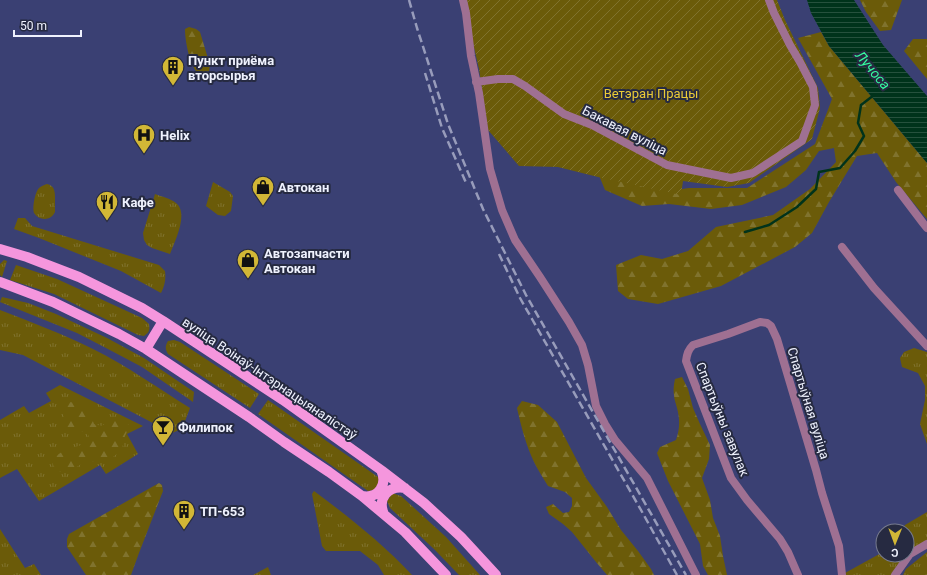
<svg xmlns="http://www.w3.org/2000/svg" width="927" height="575" font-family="Roboto,sans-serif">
  <defs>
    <pattern id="grass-tufts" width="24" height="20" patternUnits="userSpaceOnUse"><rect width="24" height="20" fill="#6b5b09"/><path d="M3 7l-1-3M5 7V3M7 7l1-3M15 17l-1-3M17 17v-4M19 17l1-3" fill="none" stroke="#80732e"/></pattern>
    <pattern id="forest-firs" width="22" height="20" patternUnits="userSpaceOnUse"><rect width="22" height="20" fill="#6b5b09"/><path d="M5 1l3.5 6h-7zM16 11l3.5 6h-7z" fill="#80732e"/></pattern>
    <pattern id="garden-furrows" width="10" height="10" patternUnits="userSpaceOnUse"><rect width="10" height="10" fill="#6b5b09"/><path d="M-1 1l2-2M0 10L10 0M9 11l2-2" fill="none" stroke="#80732e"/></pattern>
    <pattern id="water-rules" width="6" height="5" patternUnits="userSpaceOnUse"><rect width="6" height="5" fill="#00331b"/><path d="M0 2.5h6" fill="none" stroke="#26513d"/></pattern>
  </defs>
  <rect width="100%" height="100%" fill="#3a4073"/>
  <path fill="url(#grass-tufts)" d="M213,182L230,192L233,196L231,211L225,216L218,215L206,206Z
    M47,184C56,186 55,194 55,202C55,205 55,209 55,212C51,221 39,221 34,213C32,208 35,192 39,188C41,186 44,185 47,184Z
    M155,194C162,197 170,198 176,203C189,213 175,241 170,254L152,248L147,245L144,240L143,233Z
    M18,218H25L32,226L159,265L165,271C166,279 165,285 161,293L121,271L39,238L14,229Z
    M4,260L7,261L2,277L0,275V264Z
    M16,265L57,279L142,318L149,324C150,330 149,333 144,336L138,335L54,294L10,280Z
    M2,297L28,303L56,314L107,338L144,358L194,392L193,402L142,367L106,348L77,333L0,302Z
    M0,310C31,322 63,334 93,349C127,366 158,388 190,408L182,429L172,433L23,355L0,350Z
    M174,340L180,342L259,394L250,408L168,354C165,349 165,346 168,341Z
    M914,348L927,352V444L920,424L925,400V386L918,373L902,367L900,358L904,352Z
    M60,385L143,426L127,434L138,454L106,474L100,465L39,501L17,469L0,478V420L24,406L29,413L51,401L46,393Z
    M268,400L378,477L380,483L374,490L368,491L258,414Z
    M314,491C349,517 382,543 412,575H384L378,565L360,551H326L322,546L312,494Z
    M392,494H395L401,496L446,537L480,575H459L435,550L390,508L387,501Z
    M927,512V540L907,553V531H901L905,525Z
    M0,529L25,568L34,564L41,575H0Z
    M883,552V555H905L892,575H845V573Z
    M927,552V575H903L906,569Z
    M268,567L271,575H253Z"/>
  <path fill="url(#forest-firs)" d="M860,0H902L891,30L880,31L866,12Z
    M189,27L196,29L200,32L210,65L209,71L203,72L196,71C189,62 185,40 185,29Z
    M821,32L829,46L927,163V219L896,182L877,153L857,156L829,202L812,233L795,247L721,286L658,304L628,299L618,291L616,265L641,255L662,259L688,251L716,227L773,215L810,189L836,162L834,148L819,151L806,170L786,187L742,205L711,209L669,204L642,206L605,190L598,173L668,191L689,188H747L815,144L832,99L798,38Z
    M913,39H927V79L904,51Z
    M682,377L688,389L693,408L700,424L710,445L709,459L702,478L710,500L713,518L720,536L723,556L727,575H708L703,566L700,544L668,481L657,453L660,447L676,440C680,429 680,419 677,408C676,404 674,399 674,395C673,390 674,384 675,379Z
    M522,401L538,405L557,422L586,478L607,507L621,530L638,551L651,569L654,575H607L596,562L572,532L563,524L549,514L546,507L553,504L563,513L569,512L572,506V498L565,492L548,486C543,478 538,470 534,462C526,445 521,426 517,408Z
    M69,402L79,403L97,411V416L93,421L94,424L102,426C114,417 117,416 129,425C128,430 127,432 125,436C122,443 125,446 118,453C105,465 92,458 80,465C74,468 70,473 63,472C57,472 54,467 52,462C60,447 76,450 88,441L89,436L87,433L81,431L68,430C63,422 63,417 64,407Z
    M159,483L162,485L163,491L139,553L131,575H86L67,547V539L69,534Z"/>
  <path fill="url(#garden-furrows)" d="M463,0H777L785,20L818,88L820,108L812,139L749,183L727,187L683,181L681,195L598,177L558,167L519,166L488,130L479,69Z"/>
  <path fill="url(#water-rules)" d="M807,0H854L883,45L927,96V163L829,46L811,13Z"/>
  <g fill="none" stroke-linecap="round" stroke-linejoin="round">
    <path stroke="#00331b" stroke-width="2.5" d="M745,232L769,225L797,207L816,189L819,172L840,168L855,151L864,136L858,123L861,105L874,95"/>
    <path stroke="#9f7092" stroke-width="8" d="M463,0L466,13L471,56L479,93L490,169L502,210L515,240L540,277L569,322L582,345L588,365L596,406L605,424L615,440L647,478L696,575
      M476,82L498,79H513L525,86L564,114L592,125L667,165L731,178L753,173L802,141L815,105L813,87L800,62L790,45L774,13L769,0
      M898,190L923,223L927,228
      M842,247L874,288L927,346
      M798,575L788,552L780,539L747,500L731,478L686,361C687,354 688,350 693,345L728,334L760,322L767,323L771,326L777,339L816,470L822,493L839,546L842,575
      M895,575L910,554L927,544"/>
    <path stroke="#f596dd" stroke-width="10" d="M0,249L27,257L79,277L142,308L163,321L283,400L381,470L424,503L461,537L496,575
      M0,282L53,302L119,334L146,349L249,417L284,442L329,472L362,496L405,532L446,575
      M146,349L163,321
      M362,496C378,499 388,485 381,470
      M384,514C377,499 388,485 405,488"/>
    <path stroke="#989cbb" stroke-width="2.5" stroke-dasharray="8 4" stroke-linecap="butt" d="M409,0L417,28L448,124L483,209L526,295L686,575
      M425,73L442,128L467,185
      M499,254L520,298L532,319L641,510L677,575"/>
  </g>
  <defs>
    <g id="building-pin" transform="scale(1.15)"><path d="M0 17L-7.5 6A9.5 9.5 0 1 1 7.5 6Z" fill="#d2b736" stroke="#262a41"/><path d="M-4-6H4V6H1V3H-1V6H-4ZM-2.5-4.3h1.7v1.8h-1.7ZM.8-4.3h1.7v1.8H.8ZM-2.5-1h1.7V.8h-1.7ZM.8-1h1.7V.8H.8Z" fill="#111"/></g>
    <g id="hospital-pin" transform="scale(1.15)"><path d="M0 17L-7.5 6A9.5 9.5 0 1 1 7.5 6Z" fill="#d2b736" stroke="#262a41"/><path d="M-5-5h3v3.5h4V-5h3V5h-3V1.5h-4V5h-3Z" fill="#111"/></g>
    <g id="shop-pin" transform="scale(1.15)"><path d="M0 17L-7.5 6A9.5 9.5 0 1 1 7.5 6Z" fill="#d2b736" stroke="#262a41"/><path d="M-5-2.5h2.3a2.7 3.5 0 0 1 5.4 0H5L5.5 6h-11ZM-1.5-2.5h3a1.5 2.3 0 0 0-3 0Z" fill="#111"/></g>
    <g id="restaurant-pin" transform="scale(1.15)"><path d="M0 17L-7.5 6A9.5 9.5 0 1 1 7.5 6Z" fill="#d2b736" stroke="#262a41"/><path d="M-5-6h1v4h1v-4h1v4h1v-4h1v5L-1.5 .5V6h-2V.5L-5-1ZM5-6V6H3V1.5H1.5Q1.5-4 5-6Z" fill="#111"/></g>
    <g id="bar-pin" transform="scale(1.15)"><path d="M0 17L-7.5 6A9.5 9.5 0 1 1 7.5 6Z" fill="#d2b736" stroke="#262a41"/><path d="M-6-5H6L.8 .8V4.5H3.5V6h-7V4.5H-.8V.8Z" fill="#111"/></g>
  </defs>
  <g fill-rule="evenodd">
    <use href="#building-pin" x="173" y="67"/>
    <use href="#hospital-pin" x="144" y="135"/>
    <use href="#shop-pin" x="263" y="187"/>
    <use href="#restaurant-pin" x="107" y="202"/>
    <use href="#shop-pin" x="248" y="260"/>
    <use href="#bar-pin" x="163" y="427"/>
    <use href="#building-pin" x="184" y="511"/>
  </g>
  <g text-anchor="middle" stroke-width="4" stroke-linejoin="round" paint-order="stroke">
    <g font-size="13" font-weight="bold" fill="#eff2fe" stroke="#262a41" text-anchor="start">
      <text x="188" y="65">Пункт приёма<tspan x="188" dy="15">вторсырья</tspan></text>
      <text x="160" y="140">Helix</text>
      <text x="278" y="192">Автокан</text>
      <text x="122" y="207">Кафе</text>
      <text x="264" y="258">Автозапчасти<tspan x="264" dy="15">Автокан</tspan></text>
      <text x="178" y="432">Филипок</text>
      <text x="200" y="516">ТП-653</text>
    </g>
    <g font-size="13" fill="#e9ca37" stroke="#262a41">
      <text x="651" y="98">Ветэран Працы</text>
    </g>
    <g font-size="13" fill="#eff2fe" stroke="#262a41">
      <text transform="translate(625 130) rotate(27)" y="5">Бакавая вуліца</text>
      <text transform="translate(270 378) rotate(34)" y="5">вуліца Воінаў-Інтэрнацыяналістаў</text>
      <text transform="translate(809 403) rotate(73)" y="5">Спартыўная вуліца</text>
      <text transform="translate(723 419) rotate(68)" y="5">Спартыўны завулак</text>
    </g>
    <g font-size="14" font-style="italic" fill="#35fca0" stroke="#262a41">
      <text transform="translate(873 70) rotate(50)" y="5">Лучоса</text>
    </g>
  </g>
  <g transform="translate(895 543) rotate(181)"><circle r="19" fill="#262a41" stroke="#767a8d"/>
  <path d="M0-3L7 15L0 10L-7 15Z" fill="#d2b736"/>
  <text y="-6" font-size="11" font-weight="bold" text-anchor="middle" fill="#eff2fe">С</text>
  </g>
  <path d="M14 30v6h67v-6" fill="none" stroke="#eff2fe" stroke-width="2"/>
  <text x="20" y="30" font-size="12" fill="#eff2fe" stroke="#262a41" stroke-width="3" paint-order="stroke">50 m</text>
</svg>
